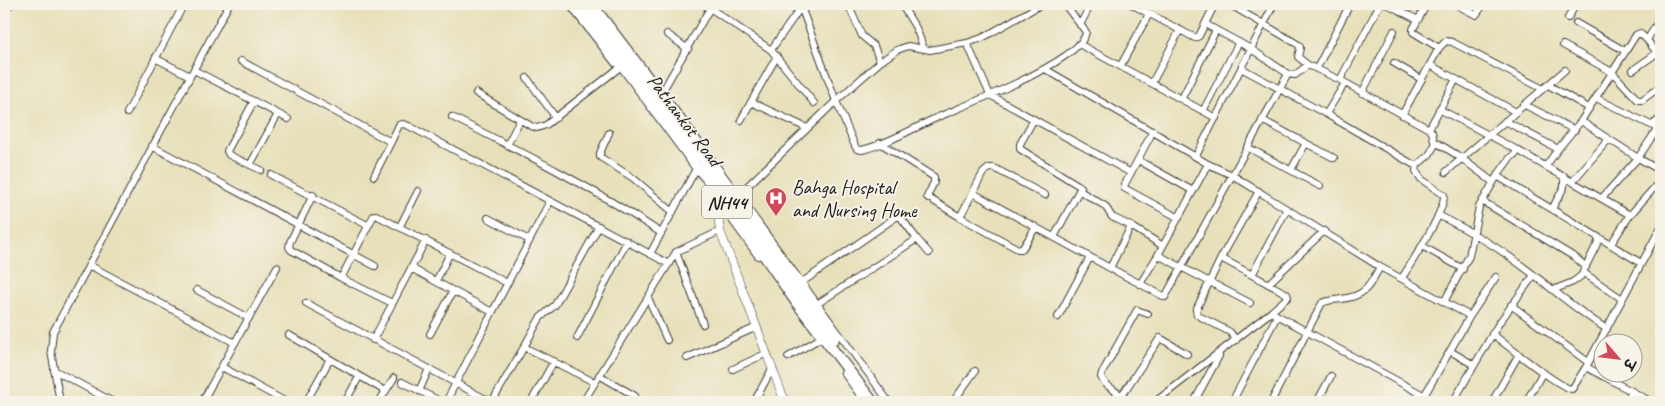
<svg xmlns="http://www.w3.org/2000/svg" width="1665" height="406" font-family="Caveat,'Playpen Sans Deva',sans-serif">
  <rect width="100%" height="100%" fill="#f7f3e8"/>
  <filter id="ink" filterUnits="userSpaceOnUse"><feTurbulence type="fractalNoise" baseFrequency=".02" numOctaves="2"/><feDisplacementMap in="SourceGraphic" scale="10" xChannelSelector="R" yChannelSelector="G"/><feConvolveMatrix kernelMatrix="1 2 1 2 8 2 1 2 1" color-interpolation-filters="sRGB"/></filter>
  <filter id="wash" filterUnits="userSpaceOnUse"><feTurbulence type="fractalNoise" baseFrequency=".0096" numOctaves="4" result="noise"/><feDisplacementMap in="SourceGraphic" scale="20" xChannelSelector="R" yChannelSelector="G"/><feGaussianBlur stdDeviation="1.12" result="paint"/><feColorMatrix in="noise" values="0 0 0 0 0 0 0 0 0 0 0 0 0 0 0 0 0 1.4 0 .05"/><feComposite in="paint" operator="in"/></filter>
  <g filter="url(#wash)">
    <rect width="100%" height="100%" fill="#e7e0ba"/>
  </g>
  <g filter="url(#ink)">
    <g fill="none" stroke-linecap="round" stroke-linejoin="round">
      <g stroke="#3a3934" stroke-width="8">
        <path id="minor" d="M569,4L615,63
          M594,4L688,127L889,402
          M702,4L710,8
          M800,4L836,101L855,146L857,149L862,150C887,144 912,129 936,118C963,106 1083,61 1086,32L1064,4
          M848,4L862,36L874,46L880,62
          M901,4L916,28L924,49
          M1131,4L1195,38L1199,36L1215,4
          M1229,4L1299,45L1300,48L1298,57L1308,65L1340,80L1429,129L1432,132L1434,141L1457,155L1493,182
          M1387,4L1418,20
          M1427,4L1413,29V32L1439,48
          M1455,4L1476,15L1484,4
          M1568,18L1576,4
          M1576,23L1625,51
          M1205,24L1251,49L1288,74
          M1080,25L1091,4
          M667,34L688,49
          M1647,40L1661,58
          M967,43L990,95L1131,173
          M1079,44L1216,118
          M1563,45L1612,72L1638,100H1642L1661,86
          M771,50L801,7
          M155,58L190,76
          M241,61L391,142L399,125L403,124L409,126L669,264
          M1394,63L1421,79
          M1121,65L1149,14
          M1430,65L1516,112
          M1241,68L1326,114L1416,166
          M1317,68L1350,4
          M1045,69L1208,164L1232,175L1380,267L1470,316
          M194,70L288,119
          M1633,70L1657,53
          M527,78L556,118
          M1340,80L1380,4
          M1152,83L1180,30
          M1548,85L1589,108
          M662,92L710,8L771,50L814,103
          M476,93L531,126L537,128L546,125L619,68
          M1362,93L1394,31
          M1182,98L1216,30
          M1596,98L1661,130
          M254,101L227,151L229,155L261,170
          M751,102L807,128
          M1525,105L1575,130
          M1439,109L1519,151L1630,215
          M1203,111L1239,42
          M127,113L184,4
          M1326,114L1345,83
          M1402,115L1439,48L1446,41L1452,42L1543,89
          M452,117C524,153 594,188 661,233
          M1034,119L1020,144V149L1081,187L1054,237
          M741,120L777,56
          M1262,120L1334,158
          M1505,121L1558,149L1581,121L1636,35L1640,33L1647,40L1661,17
          M1581,121L1638,158L1661,171
          M1652,125L1661,118
          M1429,129L1456,79
          M1153,131L1125,184L1124,188L1179,218
          M609,133L600,153V157L633,178L673,212
          M880,143L934,177V182L927,197L960,217L1018,249H1022L1036,227
          M507,145L520,120
          M152,146L375,266
          M1247,147L1320,186
          M1196,156L1274,4
          M1138,160L1193,191
          M250,165L278,114
          M1546,166L1558,149
          M1291,170L1306,143
          M1446,172L1565,70
          M271,175L367,225
          M374,176L391,142
          M1497,176L1641,263
          M1573,181L1608,140
          M708,187L758,256
          M1080,191L1105,206L1112,217L1131,226L1163,246
          M973,193L1110,268L1165,297L1288,74L1295,75L1308,65
          M313,195L290,242L289,247L291,250L341,278L392,303
          M735,198L836,101L880,62L897,50L908,46L930,50L967,43L982,38L1042,4
          M1602,198L1638,158L1658,128
          M1482,201L1576,258L1586,267
          M1552,209L1564,187V176
          M1438,215C1464,228 1490,242 1514,260C1545,282 1574,309 1607,329
          M960,217L983,173L989,168H994L1045,195
          M488,218L529,240
          M400,226L418,191
          M1611,244L1630,215L1661,180
          M1422,246L1463,269
          M676,252L703,324
          M650,254L697,167
          M1158,255L1250,303
          M89,265L235,343
          M411,268L492,312
          M1110,268L1131,226
          M1584,273L1622,299
          M1252,275L1287,209
          M341,278L374,215H376L507,283
          M1402,278C1413,260 1444,214 1444,195L1421,179L1416,171L1417,165L1429,155L1436,143
          M436,281L450,253
          M801,283L899,215L917,239L929,253
          M1140,284L1158,255L1208,164
          M1268,284L1324,231
          M197,290L249,318
          M1553,290L1573,282L1581,276L1600,238
          M648,298L667,340
          M1444,302L1469,256L1479,207L1497,176L1510,158L1519,151
          M306,303L491,402
          M817,304L917,239
          M1511,305L1588,362
          M1271,312L1436,402
          M1058,317L1090,257
          M430,334L453,291
          M1492,334C1506,344 1559,388 1572,389L1586,367L1661,227
          M289,335L385,391
          M577,338L627,241
          M373,340L426,240
          M1236,340L1230,332L1197,315L1196,310L1221,258L1259,191
          M524,347L540,318L555,305L599,226
          M1450,351L1474,365
          M788,357L819,339
          M687,358L757,327
          M222,367L286,402
          M1586,367L1652,402
          M733,369L767,353
          M54,370L113,402
          M844,373L865,402
          M599,375L635,396
          M402,382L442,402
          M419,391L429,369
          M1122,395L1160,338L1187,354
          M1424,396L1470,316L1496,277
          M60,402L51,351L53,332L229,4
          M202,402L277,267
          M306,402L330,359
          M345,402L359,377
          M379,402L394,378
          M446,402L550,201
          M492,402L524,347L594,382
          M531,402L554,361
          M583,402L676,252L720,231
          M754,402L772,369
          M953,402L975,371
          M1127,402C1119,390 1106,389 1101,377L1102,373L1137,310L1148,314
          M1155,402L1271,312L1288,297L1287,294L1221,258
          M1194,402L1219,356
          M1232,402L1277,316
          M1271,402L1322,303C1328,300 1335,300 1342,299C1366,296 1369,286 1380,267
          M1317,402L1331,376
          M1453,402L1499,323L1534,275
          M1492,402L1519,354
          M1526,402L1543,372
          M1626,402L1632,391"/>
      </g>
      <g stroke="#3a3934" stroke-width="9">
        <path id="tertiary" d="M4,7L11,4
          M732,200L723,207L718,215L720,231L785,402"/>
      </g>
      <g stroke="#3a3934" stroke-width="12">
        <path id="trunk" d="M577,4L697,167L728,203L796,302L873,402
          M586,4L734,199L834,339"/>
      </g>
      <use href="#minor" stroke="#fff" stroke-width="6"/>
      <use href="#tertiary" stroke="#fff" stroke-width="8"/>
      <use href="#trunk" stroke="#fff" stroke-width="10"/>
    </g>
  </g>
  <defs>
    <g id="hospital-pin" transform="scale(1.125)"><path d="M0 17L-7.5 6A9.5 9.5 0 1 1 7.5 6Z" fill="#d1495b" stroke="#f7f3e8"/><path d="M-5-5h3v3.5h4V-5h3V5h-3V1.5h-4V5h-3Z" fill="#fff"/></g>
  </defs>
  <g fill-rule="evenodd">
    <use href="#hospital-pin" x="776" y="198"/>
  </g>
  <g text-anchor="middle" stroke-width="4" stroke-linejoin="round" paint-order="stroke">
    <rect fill="#f7f3e8" stroke="#5e5c59" stroke-width="1" x="702" y="185.5" width="50" height="33" rx="4"/>
    <g font-size="19" font-weight="bold" fill="#1c1c1c">
      <text x="727" y="209">NH44</text>
    </g>
    <g font-size="20" fill="#1c1c1c" stroke="#f7f3e8">
      <text transform="translate(685 120) rotate(53)" y="7">Pathankot Road</text>
    </g>
    <g font-size="20" fill="#1c1c1c" stroke="#f7f3e8" text-anchor="start">
      <text x="792" y="194">Bahga Hospital<tspan x="792" dy="23">and Nursing Home</tspan></text>
    </g>
  </g>
  <rect width="1665" height="406" fill="none" stroke="#f7f3e8" stroke-width="20"/>
  <g transform="translate(1618 358) rotate(118)"><circle r="24" fill="#f7f3e8" stroke="#9f9d96"/>
  <path d="M0-4L9 19L0 12L-9 19Z" fill="#d1495b"/>
  <text y="-8" font-size="14" font-weight="bold" text-anchor="middle" fill="#1c1c1c">उ</text>
  </g>
</svg>
